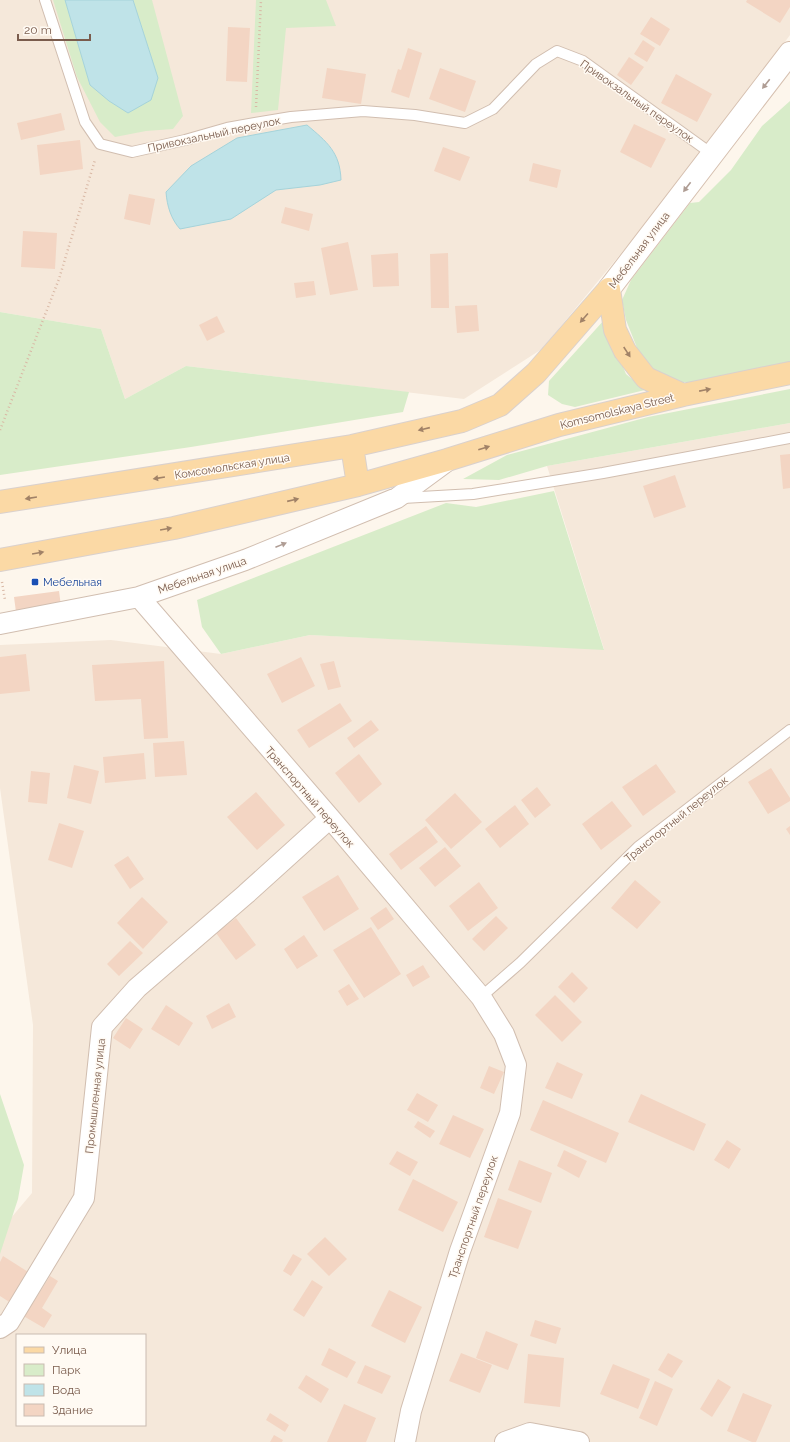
<svg xmlns="http://www.w3.org/2000/svg" width="790" height="1442" font-family="Raleway,sans-serif">
  <rect width="100%" height="100%" fill="#fdf6ec"/>
  <path fill="#f5e8da" fill-rule="evenodd" d="M0,0H790V35L680,182L542,349L464,399L186,366L125,399L101,329L0,312Z
    M790,423V1442H0V1231L32,1193L33,1025L0,788V645L111,640L221,654L310,635L604,649L547,466ZM17,1335H145V1425H17Z"/>
  <path fill="#d8ecc9" d="M53,0H65L90,85L109,101L128,113L158,79L133,0H152L183,116L173,129L146,131L115,137L100,122L77,77Z
    M256,0H326L336,26L286,28L278,110L251,113Z
    M790,101V362L692,383L671,381L654,372L641,358L626,320L622,300L631,280L690,203L699,202L731,170L762,126Z
    M0,312L101,329L125,399L186,366L409,392L403,412L191,447L0,475Z
    M605,319L610,336L626,374L645,390L575,407L562,404L548,395L549,381Z
    M790,389V423L547,466L499,480L463,479L507,455L648,417Z
    M554,491L604,650L310,635L221,654L202,627L197,600L446,503L476,507Z
    M0,1094L24,1165L18,1199L0,1254Z"/>
  <path fill="#bfe3e8" stroke="#a5d3da" d="M65,0H133L158,78L151,100L128,113L109,101L90,85Z
    M307,125C327,142 340,152 341,180L320,185L276,190L231,219L180,229C171,219 167,206 166,192L191,166L237,138Z"/>
  <path fill="#f3d5c3" d="M747,0H790V7L780,23L746,2Z
    M651,17L670,29L660,46L640,34Z
    M228,27L250,28L247,82L226,81Z
    M643,40L655,48L647,62L634,54Z
    M408,48L422,53L409,98L391,92L398,69L401,70Z
    M629,57L644,67L631,85L617,75Z
    M327,68L366,74L361,104L322,98Z
    M440,68L476,81L465,112L429,99Z
    M676,74L712,94L697,122L661,103Z
    M61,113L65,130L21,140L17,123Z
    M634,124L666,139L651,168L620,152Z
    M80,140L83,169L40,175L37,145Z
    M443,147L470,157L460,181L434,171Z
    M533,163L561,170L557,188L529,181Z
    M129,194L155,199L150,225L124,219Z
    M285,207L313,214L309,231L281,223Z
    M23,231L57,233L55,269L21,267Z
    M348,242L358,290L330,295L321,248Z
    M398,253L399,286L373,287L371,255Z
    M448,253L449,308H431L430,254Z
    M314,281L316,295L296,298L294,283Z
    M477,305L479,331L457,333L455,306Z
    M217,316L225,332L207,341L199,325Z
    M790,454V488L783,489L780,455Z
    M675,475L686,507L654,518L643,486Z
    M59,591L61,606L16,612L14,597Z
    M26,654L30,691L0,694V657Z
    M301,657L315,686L282,703L267,674Z
    M164,661L168,738L144,739L141,699L95,701L92,665Z
    M334,661L341,687L328,690L320,664Z
    M340,703L352,721L309,748L297,730Z
    M371,720L379,730L354,748L347,738Z
    M184,741L187,775L155,777L153,743Z
    M144,753L146,779L105,783L103,757Z
    M359,754L382,784L359,803L335,773Z
    M656,764L676,792L643,816L622,787Z
    M74,765L99,771L91,804L67,798Z
    M771,768L790,798V801L768,814L748,782Z
    M31,771L50,773L47,804L28,802Z
    M537,787L551,805L535,818L521,800Z
    M256,792L285,825L257,850L227,817Z
    M455,793L482,822L451,849L425,820Z
    M612,801L632,826L601,850L582,824Z
    M515,805L529,824L500,848L485,829Z
    M59,823L84,831L72,868L48,860Z
    M426,826L438,842L401,870L389,854Z
    M790,826V835L786,829Z
    M445,847L461,866L435,887L419,868Z
    M128,856L144,879L130,889L114,865Z
    M338,875L359,909L324,931L302,897Z
    M635,880L661,902L637,929L611,908Z
    M479,882L498,908L468,931L449,906Z
    M142,897L168,922L143,949L117,923Z
    M386,907L394,919L378,930L370,918Z
    M496,916L508,928L484,951L472,939Z
    M236,918L256,945L236,960L216,933Z
    M371,927L401,974L364,998L333,950Z
    M304,935L318,956L297,969L284,949Z
    M130,941L143,953L119,976L107,964Z
    M423,965L430,977L413,987L406,975Z
    M572,972L588,988L574,1003L558,987Z
    M349,984L359,999L347,1006L338,991Z
    M555,995L582,1022L562,1042L535,1015Z
    M229,1003L236,1017L212,1029L206,1016Z
    M166,1005L193,1023L179,1046L151,1029Z
    M126,1018L143,1029L130,1049L113,1038Z
    M557,1062L583,1074L572,1099L545,1088Z
    M489,1066L504,1072L494,1094L480,1088Z
    M417,1093L438,1105L428,1122L407,1110Z
    M641,1094L706,1124L694,1151L628,1122Z
    M543,1100L619,1133L606,1163L530,1130Z
    M453,1115L484,1129L470,1158L439,1144Z
    M418,1121L435,1131L430,1138L414,1127Z
    M727,1140L741,1149L729,1169L714,1160Z
    M564,1150L587,1161L579,1178L557,1166Z
    M397,1151L418,1162L410,1176L389,1164Z
    M519,1160L552,1173L541,1203L508,1190Z
    M413,1179L458,1202L443,1232L398,1210Z
    M498,1198L532,1211L518,1249L484,1237Z
    M325,1237L347,1259L329,1276L307,1254Z
    M293,1254L302,1259L291,1276L283,1271Z
    M3,1256L33,1275L14,1305L0,1296V1262Z
    M50,1276L58,1281L42,1308L52,1315L44,1328L20,1314L29,1300L33,1303Z
    M312,1280L323,1287L304,1317L293,1310Z
    M389,1290L422,1307L405,1343L371,1326Z
    M535,1320L561,1328L556,1344L530,1336Z
    M486,1331L518,1344L508,1370L476,1358Z
    M329,1348L356,1362L347,1378L321,1365Z
    M461,1353L492,1365L480,1393L449,1381Z
    M668,1353L683,1361L672,1378L658,1370Z
    M528,1354L564,1358L560,1407L524,1403Z
    M613,1364L650,1379L638,1409L600,1394Z
    M365,1365L391,1376L382,1394L357,1383Z
    M306,1375L329,1389L321,1403L298,1388Z
    M718,1379L731,1387L712,1417L700,1409Z
    M655,1381L673,1389L657,1426L639,1418Z
    M743,1393L772,1405L756,1442H752L727,1431Z
    M344,1404L376,1418L366,1442H327Z
    M270,1413L289,1425L285,1432L266,1420Z
    M274,1435L283,1440L282,1442H270Z"/>
  <g fill="none" stroke-linecap="round" stroke-linejoin="round">
    <g stroke="#d1beb0" stroke-width="12">
      <path id="lane" d="M45,0L85,122L100,144L132,152L185,140L227,128L255,123L291,117L363,111L415,115L465,123L493,109L536,64L557,51L583,61L712,154
        M403,498L473,494L603,473L790,438
        M481,997L520,963L638,847L790,730"/>
    </g>
    <g stroke="#d1beb0" stroke-width="22">
      <path id="street" d="M139,597L330,818L481,997L504,1034L516,1065L510,1113L460,1251L411,1411L405,1442
        M0,624L139,597L245,560L397,498L446,462
        M0,1328L9,1322L84,1198L102,1027L137,988L246,894L330,818
        M505,1442L530,1433L579,1442"/>
    </g>
    <g stroke="#d6c0b0" stroke-width="24">
      <path id="secondary" d="M609,289L790,53"/>
    </g>
    <g stroke="#dad1cd" stroke-width="24">
      <path id="primary" d="M609,289L615,330L625,351L646,378L683,395
        M352,446L358,485
        M0,502L352,446L462,421L500,405L536,373L609,289
        M0,560L174,528L358,485L447,460L559,425L683,395L790,373"/>
    </g>
    <path stroke="#d9b8a5" stroke-width="2.5" stroke-dasharray="1 3" stroke-linecap="butt" d="M256,107L261,0
      M0,430L59,279L95,160
      M2,582L5,600"/>
    <use href="#lane" stroke="#fff" stroke-width="10"/>
    <use href="#street" stroke="#fff" stroke-width="20"/>
    <use href="#secondary" stroke="#fff" stroke-width="22"/>
    <use href="#primary" stroke="#fbd9a5" stroke-width="22"/>
  </g>
  <defs><path id="oneway-solid" d="M-6-.8H1V-3.2L6.5 0L1 3.2V.8H-6Z"/></defs>
  <g fill="#af9d94">
    <use href="#oneway-solid" transform="translate(766 84) rotate(128)"/>
    <use href="#oneway-solid" transform="translate(687 187) rotate(127)"/>
    <use href="#oneway-solid" transform="translate(281 545) rotate(-22)"/>
  </g>
  <g fill="#a18267">
    <use href="#oneway-solid" transform="translate(584 318) rotate(131)"/>
    <use href="#oneway-solid" transform="translate(627 352) rotate(57)"/>
    <use href="#oneway-solid" transform="translate(705 390) rotate(-11)"/>
    <use href="#oneway-solid" transform="translate(424 429) rotate(167)"/>
    <use href="#oneway-solid" transform="translate(484 448) rotate(-18)"/>
    <use href="#oneway-solid" transform="translate(159 478) rotate(171)"/>
    <use href="#oneway-solid" transform="translate(31 498) rotate(171)"/>
    <use href="#oneway-solid" transform="translate(293 500) rotate(-13)"/>
    <use href="#oneway-solid" transform="translate(166 529) rotate(-10)"/>
    <use href="#oneway-solid" transform="translate(38 553) rotate(-10)"/>
  </g>
  <rect fill="#1a4fb4" stroke="#fffaf3" stroke-width="1.5" x="31" y="578" width="8" height="8" rx="2"/>
  <g text-anchor="middle" stroke-width="3" stroke-linejoin="round" paint-order="stroke">
    <g font-size="11" fill="#7a5c4d" stroke="#fffaf3">
      <text transform="translate(637 101) rotate(35)" y="4">Привокзальный переулок</text>
      <text transform="translate(214 134) rotate(-12)" y="4">Привокзальный переулок</text>
      <text transform="translate(639 250) rotate(-53)" y="4">Мебельная улица</text>
      <text transform="translate(617 411) rotate(-14)" y="4">Komsomolskaya Street</text>
      <text transform="translate(232 466) rotate(-9)" y="4">Комсомольская улица</text>
      <text transform="translate(202 575) rotate(-19)" y="4">Мебельная улица</text>
      <text transform="translate(310 797) rotate(49)" y="4">Транспортный переулок</text>
      <text transform="translate(676 819) rotate(-39)" y="4">Транспортный переулок</text>
      <text transform="translate(95 1096) rotate(-84)" y="4">Промышленная улица</text>
      <text transform="translate(473 1217) rotate(-71)" y="4">Транспортный переулок</text>
    </g>
    <g font-size="11" fill="#164399" stroke="#fffaf3" text-anchor="start">
      <text x="43" y="586">Мебельная</text>
    </g>
  </g>
  <rect x="16" y="1334" width="130" height="92" fill="#fffaf3" stroke="#cabbb1"/>
  <rect x="24" y="1347" width="20" height="6" fill="#fbd9a5" stroke="#cabbb1"/>
  <text x="52" y="1354" font-size="12" fill="#7a5c4d">Улица</text>
  <rect x="24" y="1364" width="20" height="12" fill="#d8ecc9" stroke="#cabbb1"/>
  <text x="52" y="1374" font-size="12" fill="#7a5c4d">Парк</text>
  <rect x="24" y="1384" width="20" height="12" fill="#bfe3e8" stroke="#cabbb1"/>
  <text x="52" y="1394" font-size="12" fill="#7a5c4d">Вода</text>
  <rect x="24" y="1404" width="20" height="12" fill="#f3d5c3" stroke="#cabbb1"/>
  <text x="52" y="1414" font-size="12" fill="#7a5c4d">Здание</text>
  <path d="M18 34v6h72v-6" fill="none" stroke="#7a5c4d" stroke-width="2"/>
  <text x="24" y="34" font-size="12" fill="#7a5c4d" stroke="#fffaf3" stroke-width="3" paint-order="stroke">20 m</text>
</svg>
